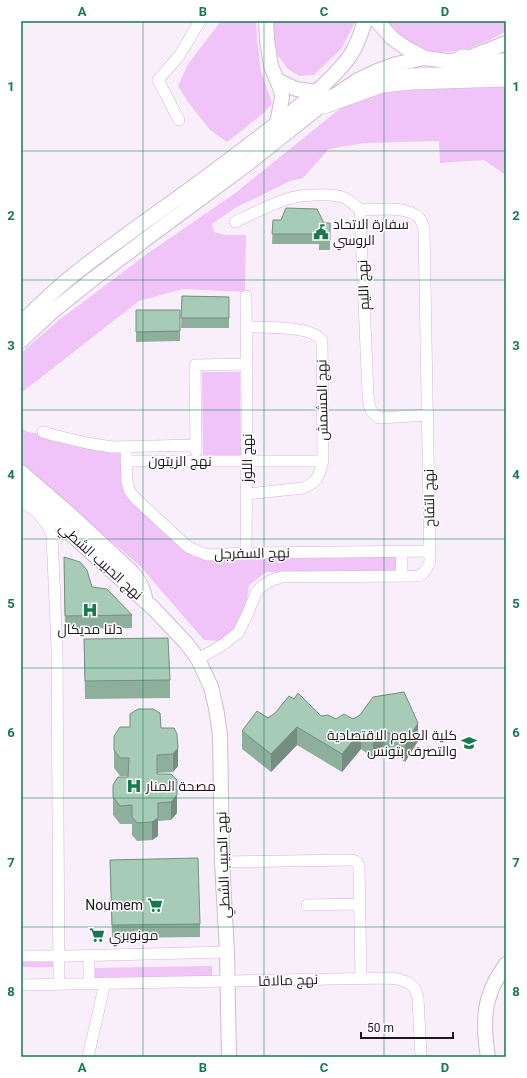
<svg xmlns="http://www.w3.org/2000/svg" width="527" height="1078" font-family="Roboto,Cairo,sans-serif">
  <rect width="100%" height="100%" fill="#f9effb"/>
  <path fill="#f0c4f8" d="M221,21H256L257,38L261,71L272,103L264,113L227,142L210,130L188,102L178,86L188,64Z
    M274,21H356L341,49L314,75L299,76L288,69L278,56L275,40Z
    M388,21H506V31L490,40L463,51L434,52L416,47L393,30Z
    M423,86H506V228L504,174L484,160L440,163L439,141L364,143L329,149L303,178L290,181L235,208L212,224L214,232L225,235H246L245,292L183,289L139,301L21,393V353L59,320L147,254L234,194L347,103L377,92Z
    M202,372H240L241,455H203Z
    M21,427L25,431L123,454L124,492L194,557L397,555L396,572H266L249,585L246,607L234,631L219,641L204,640L140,566L21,464Z
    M21,961H54V967H21Z
    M212,966V977L94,978V968Z"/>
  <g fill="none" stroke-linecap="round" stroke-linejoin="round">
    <g stroke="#d1b8d6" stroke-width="12">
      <path id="minor" d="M179,120L158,80L179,56L200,21
        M235,222C252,214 269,205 287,199C298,195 331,193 342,197C349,199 355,205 360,210L368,394C369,405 369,413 380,418L428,415
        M43,432L53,435L87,443L112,447L196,445
        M126,447L127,482L130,492L136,499L188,547L207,555L246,553L430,551
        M196,451L195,365L247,364
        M126,461H323
        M247,494L303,488C318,482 319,476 323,461L322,341C315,326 262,327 247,327
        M21,500L37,512L46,523L52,536L57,648L59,984
        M246,553L247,413L246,296
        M401,576L402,552
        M198,659L221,646L238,633L247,615L256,593L261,587L270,581L281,577L419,576C425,573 427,568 430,562L424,229C423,225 422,221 419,218C408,205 375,210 360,210
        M222,862L350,860C356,860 358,862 359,867L361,978
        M307,905L360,904
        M89,955V984
        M21,956H70L227,952
        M21,985L387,978L398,979L409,983L415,989L418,998L421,1057
        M88,1057L105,983"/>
    </g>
    <g stroke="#d1b8d6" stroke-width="16">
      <path id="tertiary" d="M266,21L267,40L271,66L281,90L282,97L277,124
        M377,21L392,38L406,48L425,58L447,61L463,60L506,43
        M277,80L296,89L316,92
        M21,323C40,304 60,285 82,268C137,226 195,187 250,144C280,121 317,95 342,66C355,52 359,39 365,21
        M21,341L53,311L93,279L158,230L250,162L324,103L358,80L377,71L396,64L425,58
        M21,472L72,516L132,572C140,581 144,590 146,602
        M21,489L154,609L187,644L198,659L211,687L216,708L220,735L222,862L227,952L229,1057
        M488,1057C485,1039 483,1012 490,994C493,983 500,973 506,964"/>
    </g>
    <g stroke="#d1b8d6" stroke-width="22">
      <path id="motorway" d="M463,60L506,65
        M324,103L382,82L411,79L506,76"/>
    </g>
    <use href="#minor" stroke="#fff" stroke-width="11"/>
    <use href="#tertiary" stroke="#fff" stroke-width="14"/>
    <use href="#motorway" stroke="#fff" stroke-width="21"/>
  </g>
  <path fill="#8faf9d" d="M273,220L330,223V250H319V244H272Z
    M182,296L229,297V328H181Z
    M136,310H180V341L136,342Z
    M64,557L92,587L132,615V628L65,629Z
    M84,639L170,680V698L85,699Z
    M360,715L418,741L405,762L383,747L373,758L361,749L342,772L297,745L271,772L242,749V731L268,718L321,716L336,719H353Z
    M161,728H174L178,766L173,772L157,773V774L177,813L171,820L158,821V836L152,840L137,841L132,835V824H120L113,815V785L128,777V776H120L114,768V736Z
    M110,860L200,924V937L112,938Z"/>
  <path fill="#748e7f" d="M418,723V741L405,762V744Z
    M297,727V745L271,772V754Z
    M383,729V747L373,758V740Z
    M361,731V749L342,772V754Z
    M178,748V766L173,772V754Z
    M177,795V813L171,820V802Z
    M158,803V836L152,840V822Z"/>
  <path fill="#a6cbb6" stroke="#748e7f" d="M286,208L317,209L324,223H330V240H319V234H272L273,220H281Z
    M182,296L229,297V318H181Z
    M136,310H180V331L136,332Z
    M64,557L80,562L87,570L92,587L107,589L132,615L65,616Z
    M168,638L170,680L85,681L84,639Z
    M404,692L418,723L405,744L383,729L373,740L361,731L342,754L297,727L271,754L242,731L257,711L268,718L275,713L289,696L294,699L298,693L321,716L328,715L336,719L344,714L353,719L360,715L373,697Z
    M138,709H153L160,713L161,728H174L177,734L178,748L173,754L157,755V774H171L177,780V795L171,802L158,803V818L152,822L137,823L132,817V805L120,806L113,797V785L118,777H128L129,758H120L114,750V736L120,727H130V714Z
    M198,858L200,924L112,925L110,860Z"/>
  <path fill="none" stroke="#167951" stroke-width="1" stroke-opacity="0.55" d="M143,21V1057M264,21V1057M384,21V1057M21,151H506M21,280H506M21,410H506M21,539H506M21,668H506M21,798H506M21,927H506"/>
  <defs>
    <g id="civic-bare" transform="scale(1.2)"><path d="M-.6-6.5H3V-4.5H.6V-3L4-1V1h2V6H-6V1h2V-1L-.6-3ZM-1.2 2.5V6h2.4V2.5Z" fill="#167951" stroke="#fff" stroke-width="2.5" paint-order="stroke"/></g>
    <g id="hospital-bare" transform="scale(1.2)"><path d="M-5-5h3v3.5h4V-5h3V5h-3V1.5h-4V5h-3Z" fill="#167951" stroke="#fff" stroke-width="2.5" paint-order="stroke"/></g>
    <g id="university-bare" transform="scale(1.2)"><path d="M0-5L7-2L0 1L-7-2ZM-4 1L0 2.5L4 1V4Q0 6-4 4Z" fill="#167951" stroke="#fff" stroke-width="2.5" paint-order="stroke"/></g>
    <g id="supermarket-bare" transform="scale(1.2)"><path d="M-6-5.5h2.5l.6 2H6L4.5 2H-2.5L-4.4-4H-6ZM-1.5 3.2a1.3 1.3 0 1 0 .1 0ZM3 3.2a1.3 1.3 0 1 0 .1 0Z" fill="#167951" stroke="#fff" stroke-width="2.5" paint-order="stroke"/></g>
  </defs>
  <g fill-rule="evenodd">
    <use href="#civic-bare" x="321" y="232"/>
    <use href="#hospital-bare" x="90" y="610"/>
    <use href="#university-bare" x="469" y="743"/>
    <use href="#hospital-bare" x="134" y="786"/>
    <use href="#supermarket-bare" x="155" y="905"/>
    <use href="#supermarket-bare" x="97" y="935"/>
  </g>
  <g text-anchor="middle" stroke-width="3" stroke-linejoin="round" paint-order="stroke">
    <g font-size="14" fill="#1e151f" stroke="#fff" text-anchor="start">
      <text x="333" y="229">سفارة الاتحاد<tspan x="333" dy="16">الروسي</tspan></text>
      <text x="90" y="634" text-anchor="middle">دلتا مديكال</text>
      <text x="457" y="740" text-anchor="end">كلية العلوم الاقتصادية<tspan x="457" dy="16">والتصرف بتونس</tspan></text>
      <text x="146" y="791">مصحة المنار</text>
      <text x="143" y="910" text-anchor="end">Noumem</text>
      <text x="109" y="940">مونوبري</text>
    </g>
    <g font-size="14" fill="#1e151f" stroke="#fff">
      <text transform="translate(363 285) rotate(-92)" y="5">نهج الليم</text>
      <text transform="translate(322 400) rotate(-91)" y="5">نهج المشمش</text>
      <text transform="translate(247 458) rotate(-90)" y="5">نهج اللوز</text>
      <text x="180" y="466">نهج الزيتون</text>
      <text transform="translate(429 498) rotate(-91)" y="5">نهج التفاح</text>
      <text transform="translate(252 553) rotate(-1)" y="5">نهج السفرجل</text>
      <text transform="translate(101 561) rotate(42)" y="5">نهج الحبيب الشطي</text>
      <text transform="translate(223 865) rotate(-92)" y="5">نهج الحبيب الشطي</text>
      <text transform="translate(288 980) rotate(-2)" y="5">نهج مالاقا</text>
    </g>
  </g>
  <rect width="527" height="1078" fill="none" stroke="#ffffff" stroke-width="44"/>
  <path d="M361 1032v6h92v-6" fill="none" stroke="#1e151f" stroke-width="2"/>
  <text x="367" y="1032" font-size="12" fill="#1e151f" stroke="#ffffff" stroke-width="3" paint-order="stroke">50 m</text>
  <rect x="22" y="22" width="483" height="1034" fill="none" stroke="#167951" stroke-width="1.5"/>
  <g font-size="13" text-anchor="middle" font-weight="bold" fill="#167951">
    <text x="82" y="16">A</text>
    <text x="203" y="16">B</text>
    <text x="324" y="16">C</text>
    <text x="445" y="16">D</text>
    <text x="11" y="91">1</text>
    <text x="516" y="91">1</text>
    <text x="11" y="220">2</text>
    <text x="516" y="220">2</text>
    <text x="11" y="350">3</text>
    <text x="516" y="350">3</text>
    <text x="11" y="479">4</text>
    <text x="516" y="479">4</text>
    <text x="11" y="608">5</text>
    <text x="516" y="608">5</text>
    <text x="11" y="737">6</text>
    <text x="516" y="737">6</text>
    <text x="11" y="867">7</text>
    <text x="516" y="867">7</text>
    <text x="11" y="996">8</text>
    <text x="516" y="996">8</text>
    <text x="82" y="1072">A</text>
    <text x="203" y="1072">B</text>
    <text x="324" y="1072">C</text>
    <text x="445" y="1072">D</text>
  </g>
</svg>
